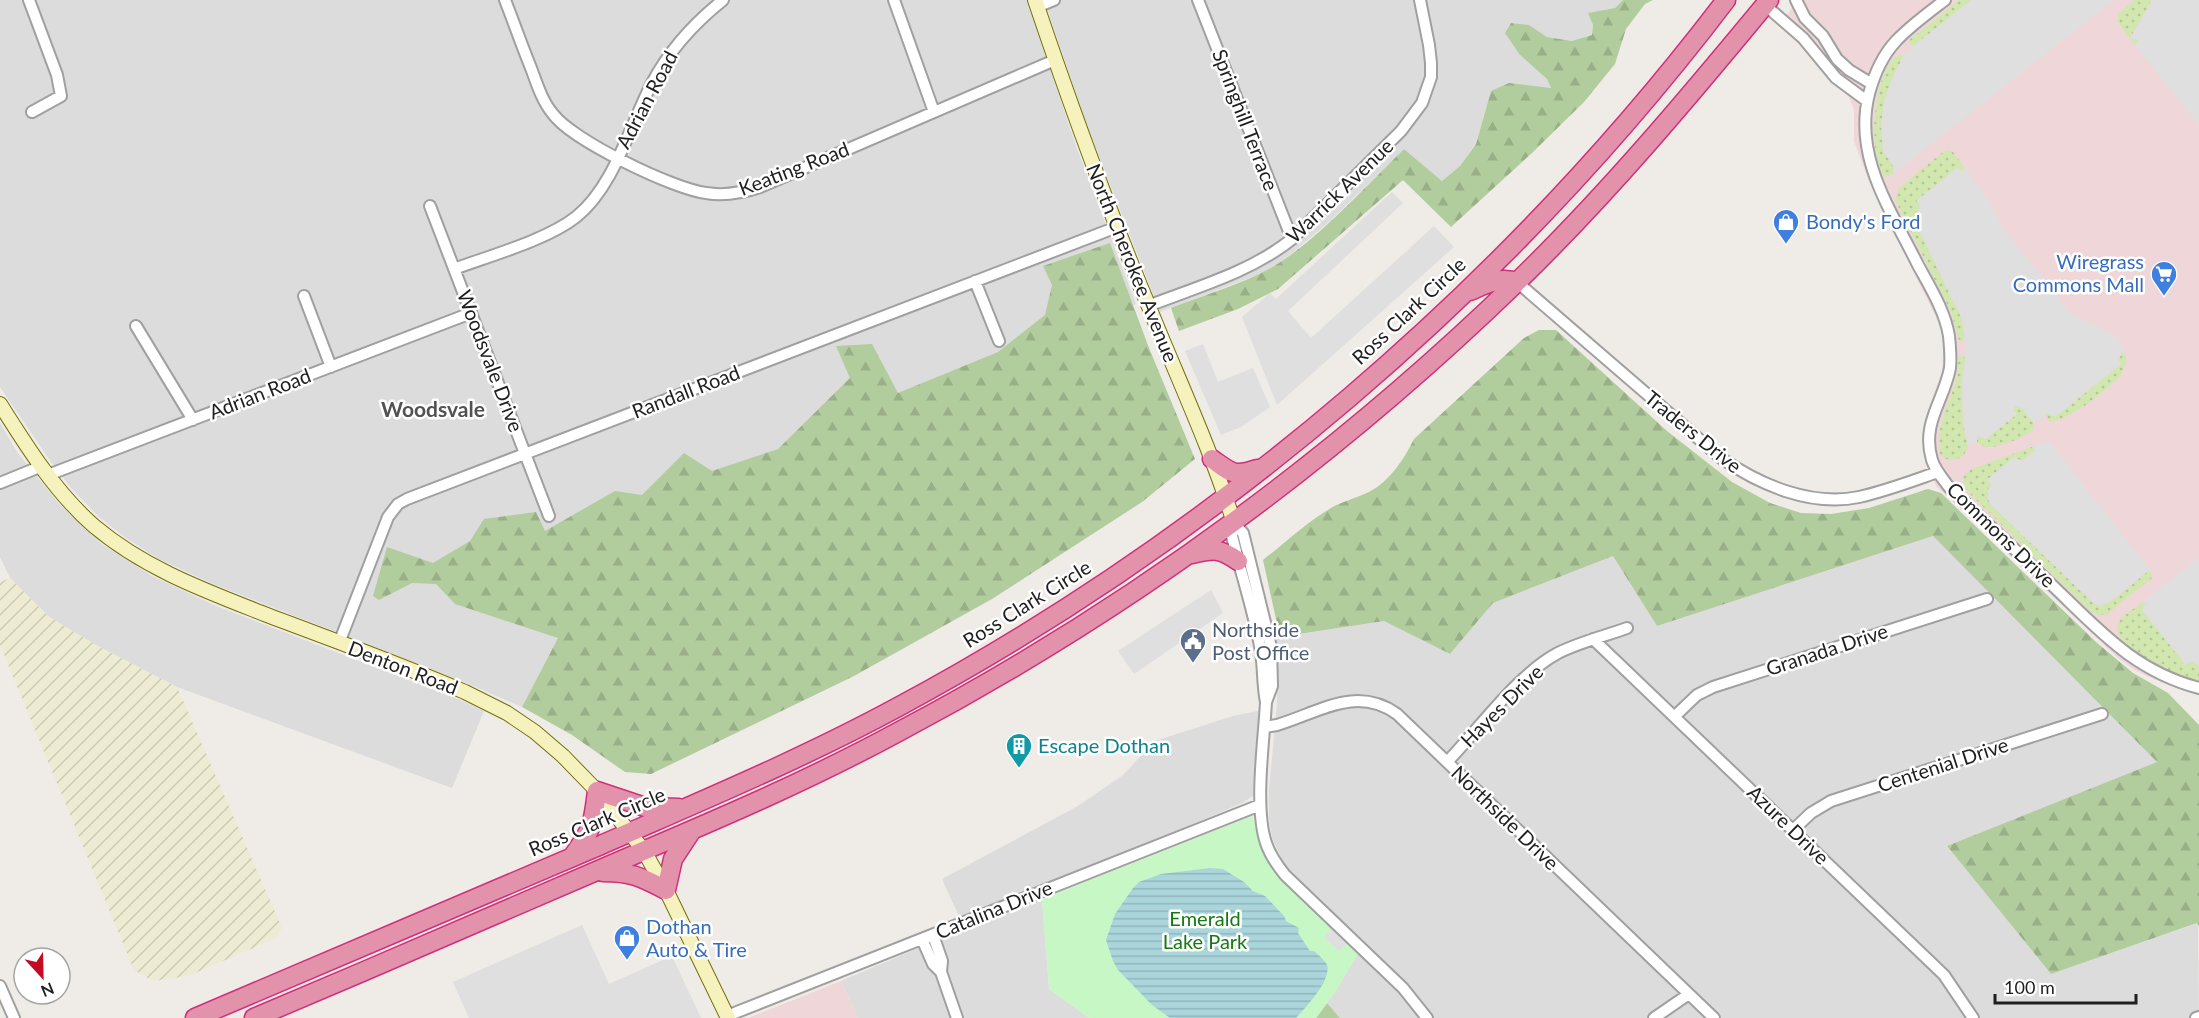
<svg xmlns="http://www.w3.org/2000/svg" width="2199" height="1018" font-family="Lato,sans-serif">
  <defs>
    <pattern id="farmland-furrows" width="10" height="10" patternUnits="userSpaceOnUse" patternTransform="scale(1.5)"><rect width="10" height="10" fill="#edecd2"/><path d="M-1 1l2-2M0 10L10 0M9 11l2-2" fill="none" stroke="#cbcab4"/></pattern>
    <pattern id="grass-dots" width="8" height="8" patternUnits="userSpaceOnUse" patternTransform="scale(1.5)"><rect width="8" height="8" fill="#d1e7af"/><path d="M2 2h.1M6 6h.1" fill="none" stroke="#b3c696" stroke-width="1.8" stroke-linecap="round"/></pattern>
    <pattern id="forest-firs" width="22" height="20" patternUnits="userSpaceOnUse" patternTransform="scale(1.5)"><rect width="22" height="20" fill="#b1cc9d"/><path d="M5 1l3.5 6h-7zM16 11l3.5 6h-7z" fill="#98af87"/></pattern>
    <pattern id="water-rules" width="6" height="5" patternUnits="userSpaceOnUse" patternTransform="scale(1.5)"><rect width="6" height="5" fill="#a9d5db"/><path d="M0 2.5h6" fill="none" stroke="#91b6bc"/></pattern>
  </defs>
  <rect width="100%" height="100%" fill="#efebe6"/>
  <path fill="#dddcdc" d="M0,0H1027L1076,146L1136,304L449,582L558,638L522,707L457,679L213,584L157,558L126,538L99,517L71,488L51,462L0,387Z
    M1044,0H1623L1615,8L1589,13L1593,25L1592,35L1573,41L1547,37L1529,25L1520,55L1547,79L1551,88L1532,87L1491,91L1476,143L1460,166L1442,181L1404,149L1329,222L1281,262L1262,273L1160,312L1086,123Z
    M0,423L17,452L61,506L99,542L152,576L214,605L458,699L484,711L452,788L177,687L94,644L48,616L10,578L0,557Z
    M1933,536L2157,762L1947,846L2051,974L2198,923L2199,1018H1340L1327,1003L1365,943L1296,878L1285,865L1272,838L1269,818V790L1277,704L1276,638L1384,621L1450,654L1493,603L1613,556L1657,626Z
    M1263,710L1255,759L1253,796L1242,803L1139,847L961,921L942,879L1078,806L1123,775L1155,741L1233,716Z
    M1042,899L1049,989L1089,1018H858L841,981L968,927Z"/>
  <path fill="#efd6d8" d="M1797,0H2199V696L2156,680L2136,671L2118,658L1936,486L1924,453V432L1928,411L1942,371L1944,343L1942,329L1869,181L1854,141V110L1848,94L1833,83L1822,70L1807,48L1782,23Z
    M841,981L858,1018H748Z"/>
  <path fill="url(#farmland-furrows)" d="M10,578L48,616L94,644L177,687L282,928L276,938L188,976L153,981L134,970L0,645V582Z"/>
  <path fill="url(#grass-dots)" d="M1959,0H1971L1915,45H1910L1909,40L1913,37Z
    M2134,0H2152L2133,34L2138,40L2136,45L2134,44L2117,21L2118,14Z
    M1901,54L1903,57L1892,79L1884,101L1883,151L1895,169L1893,174L1885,177C1866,157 1873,63 1901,54Z
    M1948,150L1953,152L1965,168V170L1962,171L1957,168L1917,201L1921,205L1915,217L1916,224L1962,319L1965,338L1962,341L1958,339L1951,312L1895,200L1899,188L1943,152Z
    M2123,353L2126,355C2126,361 2125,367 2122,373C2114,386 2063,425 2049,421L2046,414L2050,413L2056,416L2120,365L2117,360Z
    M1962,355L1966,359L1962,383L1963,422L1968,446L1964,455L1956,460L1946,459L1940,454C1934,414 1960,392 1958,358Z
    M2015,406L2022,408L2034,423L2033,430C2026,437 1996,449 1986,447C1982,446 1981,445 1977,442V436H1981L2017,414L2013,410Z
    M2032,447L2035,449V451L2022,461L2014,457L1987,480L1992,485L1990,504L2096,605C2110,607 2137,580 2148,571L2152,572V578L2107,614L2098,615L2089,610L1965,489L1963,477L1971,469Z
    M2143,602L2146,604L2143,611L2186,665L2192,660L2199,667V681C2180,676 2110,650 2118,624C2121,615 2136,608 2143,602Z"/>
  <path fill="url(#forest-firs)" d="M1623,0H1653L1645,4L1626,29L1615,64L1584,102L1532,153L1451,227L1403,180L1278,289L1238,309L1179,331L1171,308C1206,294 1252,282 1282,261C1325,232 1367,185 1404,149L1442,181L1460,166L1476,144L1491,91L1509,83L1551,88L1547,79L1520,55L1505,33L1511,23L1529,25L1547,37L1572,41L1592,35L1593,25L1588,13L1615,8Z
    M1110,243L1149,348L1195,459L1142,502L992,599L854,676L651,774L625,772L572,735L522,707L558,638L455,604L436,584L412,583L379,600L373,596L387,547L433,563L470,541L484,519L536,512L545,531L615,491L642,495L684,453L712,471L778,449L850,378L836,346L872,344L898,393L998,352L1045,315L1052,285L1043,266Z
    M1539,330H1556L1667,431L1732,482L1770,503L1801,513L1831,514L1869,508L1928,489L1941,493L2096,642L2133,673L2168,693L2199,725V926L2197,923L2051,974L1947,846L2157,762L1933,536L1657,626L1613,556L1493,603L1450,654L1384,621L1280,637L1263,560C1285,543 1307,522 1331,508C1343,501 1357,498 1369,492C1390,481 1404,459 1414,439L1524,338Z
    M1327,1003L1340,1018H1316Z"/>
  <path fill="#c8f7c6" d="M1252,816L1259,841L1273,872L1346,939L1358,954L1334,994L1316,1018H1089L1049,989L1042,899Z"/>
  <path fill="#dfdfdf" d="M1971,0H2114L1893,174L1894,166L1883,151L1881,126L1884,101L1892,79L1903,57L1915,45Z
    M2152,0H2199V125L2134,44H2136L2138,40L2130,38Z
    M1957,168L1962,171L1965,168L1989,201L2000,224L2071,314L2111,333L2119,340L2126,355L2123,353L2117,359L2121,364L2055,417L2048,413L2034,423L2022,408L2015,406L2013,410L2017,414L1986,439L1977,436L1976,440L1977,442L1968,446L1963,422L1962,383L1966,350L1962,319L1916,224L1915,217L1921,205L1916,201Z
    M1392,192L1403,203L1288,311L1311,338L1434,226L1454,247L1277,405L1242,317L1270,293L1276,299Z
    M1203,344L1218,382L1253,368L1270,407L1241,427L1221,435L1185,351Z
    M2049,441L2152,572L2148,571L2109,602L2101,606L2093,603L1990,504L1988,499V489L1992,485L1987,480L2014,457L2022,461L2035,451V449L2032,447Z
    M2199,557V667L2192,660L2186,665L2142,610L2146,604L2143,602Z
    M1211,590L1223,613L1134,674L1118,651Z
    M582,925L609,984L672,956L701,1018H469L453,982Z
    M1332,929L1347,943L1339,951L1324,937Z"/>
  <path fill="url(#water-rules)" d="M1210,868L1223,869L1244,882L1253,891L1265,896L1284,916L1286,921L1299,928L1298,933L1310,951H1314C1318,955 1325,960 1327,965C1332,980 1305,1008 1296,1018H1170L1152,1005L1118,970L1113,961L1106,940L1115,914L1133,888L1139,882L1161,874Z"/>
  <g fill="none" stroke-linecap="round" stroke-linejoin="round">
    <g stroke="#a0a0a0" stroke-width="14">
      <path id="street" d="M29,0L57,75L61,96L32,112
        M505,0C514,23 522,46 531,68C537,84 542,101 553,114C572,140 673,189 706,193C724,196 742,193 760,187L1055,60
        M894,0L934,112
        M1198,0L1292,239
        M1763,0L1765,5L1803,38L1836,78L1867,101
        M1796,0L1805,18L1823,36L1837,59L1849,70L1872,84
        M1945,0C1928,13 1910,26 1896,41C1883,55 1874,75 1869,94C1853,157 1891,210 1918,265C1930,287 1945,311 1949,336C1950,346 1951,358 1950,368C1944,401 1921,423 1932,460C1935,470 1943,479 1949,487C1983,520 2018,552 2052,585C2099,630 2134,671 2199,688
        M1037,7L1054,0
        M430,206L549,516
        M454,269C489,256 547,240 576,217C614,187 630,125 652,83C670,49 693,24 723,0
        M975,281L999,341
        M1517,282L1721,458C1760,485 1811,507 1859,497C1886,491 1912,481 1938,472
        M304,296L331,367
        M1148,306C1197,287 1251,272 1292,239L1401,131L1422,103L1431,77V63L1429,45L1420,0
        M136,326L193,420
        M48,475L471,313
        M0,483L42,466
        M1234,523L1232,536C1241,573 1253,609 1260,646C1264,665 1262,683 1266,702C1264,741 1254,807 1266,843C1270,855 1277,865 1285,875L1403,988L1427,1018
        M1234,523L1243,533L1271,647L1272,686L1266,702
        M1593,639L1944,975L1973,1018
        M339,643L388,517L398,504L407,499L1117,227
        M1675,716L1697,695L1713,687L1987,599
        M1265,727L1277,725C1320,712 1356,685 1397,714L1714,1018
        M1447,762C1480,728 1517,675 1558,653C1580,642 1605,636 1627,628
        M1793,830L1811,813L1831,801L2102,714
        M933,935L942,961L941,972L957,1018
        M922,939L933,964L941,972
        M0,986L14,1018
        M727,1016L1260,805
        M1654,1018L1689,994
        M2196,1018L2199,1017"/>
    </g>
    <g stroke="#72700b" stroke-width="16">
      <path id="secondary" d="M1035,0C1070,104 1107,206 1149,307C1178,379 1211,449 1234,523
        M0,404C27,447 56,493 94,526C145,569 206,591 267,615C333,640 400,664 465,692L507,713L535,732L563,756L597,791L644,851L666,890L728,1018"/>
    </g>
    <g stroke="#d22f7a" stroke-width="21">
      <path id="highway" d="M1470,291C1486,284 1500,276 1517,282
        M1212,459C1232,473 1233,477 1257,469
        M1192,554C1214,549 1220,548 1238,561
        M573,856C593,828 593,824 597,791L645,807L679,808
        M603,872C632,872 641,877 666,890L673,859L692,830
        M195,1018C330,960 466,903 601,845C701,801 802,759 898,707C1217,536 1507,288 1726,0
        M254,1018C377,966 500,913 622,860C716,820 810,780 900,731C1125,612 1332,461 1515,284C1606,196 1688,98 1769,0"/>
    </g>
    <use href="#street" stroke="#fff" stroke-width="10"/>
    <use href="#secondary" stroke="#f6f2bd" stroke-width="14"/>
    <use href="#highway" stroke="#e292ab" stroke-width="18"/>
  </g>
  <defs>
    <g id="shop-pin" transform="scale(1.35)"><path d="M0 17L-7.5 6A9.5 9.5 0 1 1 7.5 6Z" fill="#3f7fe0" stroke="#fff"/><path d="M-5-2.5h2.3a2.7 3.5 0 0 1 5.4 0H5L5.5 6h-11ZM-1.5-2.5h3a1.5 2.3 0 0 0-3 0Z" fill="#fff"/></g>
    <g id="supermarket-pin" transform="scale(1.35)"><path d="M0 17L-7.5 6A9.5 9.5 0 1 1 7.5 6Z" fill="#3f7fe0" stroke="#fff"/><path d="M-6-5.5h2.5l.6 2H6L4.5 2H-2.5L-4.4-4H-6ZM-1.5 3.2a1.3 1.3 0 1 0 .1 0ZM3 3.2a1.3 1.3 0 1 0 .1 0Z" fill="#fff"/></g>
    <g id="civic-pin" transform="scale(1.35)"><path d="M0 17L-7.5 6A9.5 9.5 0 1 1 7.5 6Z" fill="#5c6f8a" stroke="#fff"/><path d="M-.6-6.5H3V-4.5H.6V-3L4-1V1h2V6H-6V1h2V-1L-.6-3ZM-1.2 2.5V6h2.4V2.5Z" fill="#fff"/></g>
    <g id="building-pin" transform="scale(1.35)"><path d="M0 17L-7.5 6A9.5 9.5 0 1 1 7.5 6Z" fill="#0f9aa8" stroke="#fff"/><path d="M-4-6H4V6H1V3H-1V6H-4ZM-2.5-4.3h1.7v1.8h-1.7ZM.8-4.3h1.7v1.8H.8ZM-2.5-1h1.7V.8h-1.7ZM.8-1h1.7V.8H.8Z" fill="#fff"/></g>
  </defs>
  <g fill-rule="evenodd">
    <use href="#shop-pin" x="1786" y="222"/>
    <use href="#supermarket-pin" x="2164" y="274"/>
    <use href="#civic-pin" x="1193" y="641"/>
    <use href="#building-pin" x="1019" y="746"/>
    <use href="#shop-pin" x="627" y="938"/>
  </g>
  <g text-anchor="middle" stroke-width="5" stroke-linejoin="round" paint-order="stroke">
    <g font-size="20" fill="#1f1f1f" stroke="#fff">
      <text transform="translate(647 100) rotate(-62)" y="7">Adrian Road</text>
      <text transform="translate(1245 120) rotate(69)" y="7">Springhill Terrace</text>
      <text transform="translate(794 169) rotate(-21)" y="7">Keating Road</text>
      <text transform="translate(1340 191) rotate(-44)" y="7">Warrick Avenue</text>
      <text transform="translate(1132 263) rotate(68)" y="7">North Cherokee Avenue</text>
      <text transform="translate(1409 311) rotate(-43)" y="7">Ross Clark Circle</text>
      <text transform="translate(490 361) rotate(69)" y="7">Woodsvale Drive</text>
      <text transform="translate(686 392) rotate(-21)" y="7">Randall Road</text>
      <text transform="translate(260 394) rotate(-21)" y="7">Adrian Road</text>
      <text transform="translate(1693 432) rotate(39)" y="7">Traders Drive</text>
      <text transform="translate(2001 535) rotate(44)" y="7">Commons Drive</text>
      <text transform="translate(1027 604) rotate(-32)" y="7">Ross Clark Circle</text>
      <text transform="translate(1827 650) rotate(-18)" y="7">Granada Drive</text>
      <text transform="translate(403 668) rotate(21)" y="7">Denton Road</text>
      <text transform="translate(1502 706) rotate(-45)" y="7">Hayes Drive</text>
      <text transform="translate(1943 765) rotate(-18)" y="7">Centenial Drive</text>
      <text transform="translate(1505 818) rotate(44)" y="7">Northside Drive</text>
      <text transform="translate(597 822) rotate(-23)" y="7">Ross Clark Circle</text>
      <text transform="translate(1788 825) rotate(44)" y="7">Azure Drive</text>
      <text transform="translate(994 910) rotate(-22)" y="7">Catalina Drive</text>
    </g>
    <g font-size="20" fill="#366cbe" stroke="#fff" text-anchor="start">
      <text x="1806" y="229">Bondy's Ford</text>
      <text x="2144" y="269" text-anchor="end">Wiregrass<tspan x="2144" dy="23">Commons Mall</tspan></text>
      <text x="646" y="934">Dothan<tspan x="646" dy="23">Auto &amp; Tire</tspan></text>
    </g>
    <g font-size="20" fill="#4e5e75" stroke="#fff" text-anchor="start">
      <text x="1212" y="637">Northside<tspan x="1212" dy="23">Post Office</tspan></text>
    </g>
    <g font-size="20" fill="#0d838f" stroke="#fff" text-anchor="start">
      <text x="1038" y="753">Escape Dothan</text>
    </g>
    <g font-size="20" fill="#167912" stroke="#fff">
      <text x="1205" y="926">Emerald<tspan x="1205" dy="23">Lake Park</tspan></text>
    </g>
    <g font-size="21" font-weight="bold" fill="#525252" stroke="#fff">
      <text x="433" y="417">Woodsvale</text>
    </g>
  </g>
  <g transform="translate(42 976) rotate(158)"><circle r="28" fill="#ffffff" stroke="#a5a5a5" stroke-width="1.5"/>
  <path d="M0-4.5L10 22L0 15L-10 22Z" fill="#c30b21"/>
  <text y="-9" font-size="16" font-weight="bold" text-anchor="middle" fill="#1f1f1f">N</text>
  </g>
  <path d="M1995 994v9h141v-9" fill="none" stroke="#1f1f1f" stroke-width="3"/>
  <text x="2004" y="994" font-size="18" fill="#1f1f1f" stroke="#ffffff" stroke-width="4.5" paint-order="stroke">100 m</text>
</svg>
